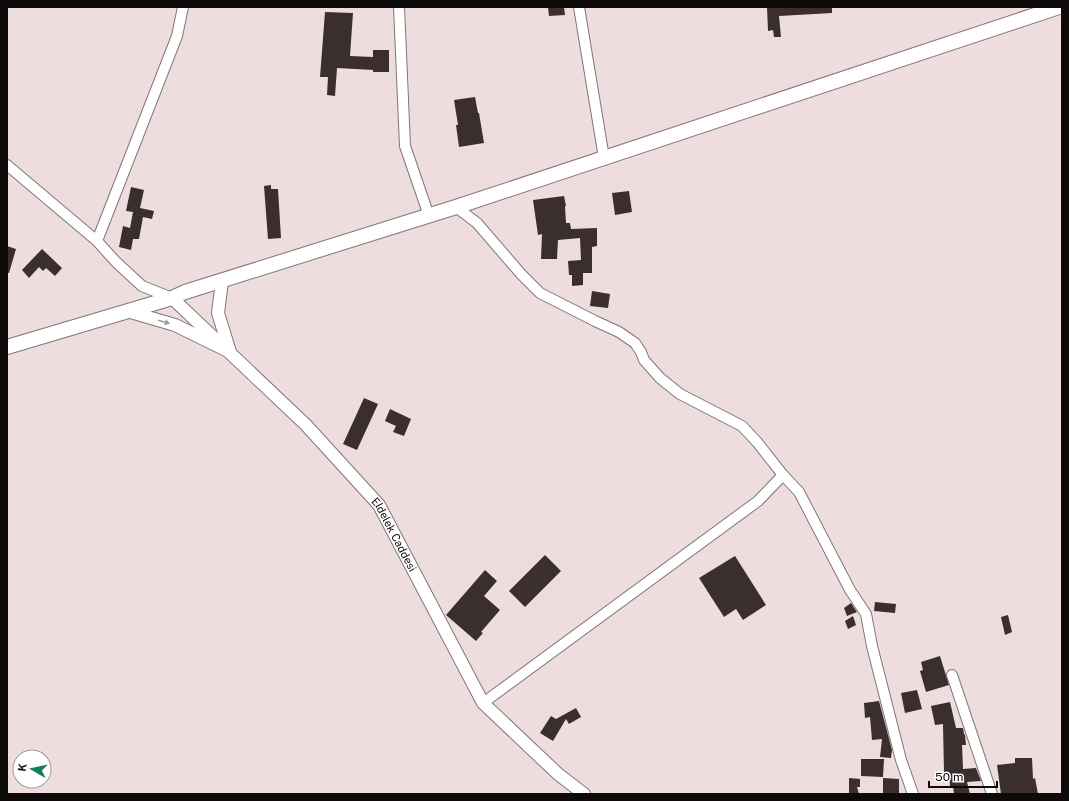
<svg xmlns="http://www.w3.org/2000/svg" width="1069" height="801" font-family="'Public Sans',sans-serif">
  <rect width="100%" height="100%" fill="#eeddde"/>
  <path fill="#3a2e2f" d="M548,7H564L565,15L549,16Z
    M767,7H832V13L779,16L781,37H774L773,30L768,31Z
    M325,12L353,13L350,56L373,57V50H389V72H373V70L337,68L335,96L327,95L328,77H320Z
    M475,97L478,113H479L484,143L459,147L456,125H458L454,100Z
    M271,185V189H278L281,238L268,239L264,186Z
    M131,187L144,190L140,208L154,211L152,219L143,217L139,239H133L131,250L119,247L123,226L130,228L133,212L126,211Z
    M629,191L632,212L615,215L612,193Z
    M564,196L566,206H565L566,223H570L571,229L597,228V246L592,247V273H583V285L572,286V275H569L568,261L581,260L580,238L558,240L557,259H541L542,234L538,235L533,200Z
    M7,246L16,249L9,273H7Z
    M42,249L62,268L55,276L46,268L43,271L39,267L29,278L22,270Z
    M592,291L610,294L608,308L590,306Z
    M364,398L378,404L357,450L343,444Z
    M390,409L411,419L404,436L393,432L396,426L385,421Z
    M545,555L561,571L525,607L509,591Z
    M735,556L766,605L743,620L736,609L724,617L699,578Z
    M485,570L497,581L484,596L500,610L481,632L483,633L476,641L446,615Z
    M875,602L896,604L895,613L874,611Z
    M851,603L857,612L847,616L844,608Z
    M1008,615L1012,632L1005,635L1001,617Z
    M853,616L856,625L848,629L845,621Z
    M940,656L949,685L926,692L920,671L923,670L921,662Z
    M917,690L922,709L905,713L901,693Z
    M879,701L892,750L891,758L880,757L882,739L872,740L870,717L865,718L864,703Z
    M950,702L956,728H963L964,734L965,735L966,745H962L963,769L976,768L981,781L967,782L970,794H954L953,786H950L949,772H944L943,724L935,725L931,706Z
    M576,708L581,717L569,724L566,719L553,741L540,733L551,716L556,719Z
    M1015,758H1032L1033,779L1035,778L1038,794H1001L997,765L1015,763Z
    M861,759H884L883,777L861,776Z
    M849,778L860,779V787H857L859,794H849Z
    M883,778L899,779V794H883Z"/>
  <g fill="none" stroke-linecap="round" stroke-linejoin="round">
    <g stroke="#837576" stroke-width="12">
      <path id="minor" d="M399,7L405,146L429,216
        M579,7L604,158
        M7,165L97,241L116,262L142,286L172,298
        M456,207L477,223L521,274L540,293L595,321L619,332L635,343L641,352L644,360L660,378L680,394L742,426L757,442L783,475L758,501L483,703
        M97,241L177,36L183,7
        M783,475L799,492L850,590L866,614L872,646L901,760L913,794
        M952,675L992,794"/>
    </g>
    <g stroke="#837576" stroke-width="14">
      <g id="tertiary">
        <path id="s1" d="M172,298L306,425L379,505L483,703L558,774L584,794"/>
        <path d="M127,311L175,325L230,352L218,313L222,281"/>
      </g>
    </g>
    <g stroke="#837576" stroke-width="16">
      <path id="secondary" d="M7,347L172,298L185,292L456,207L1059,7"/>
    </g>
    <use href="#minor" stroke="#fff" stroke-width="10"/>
    <use href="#tertiary" stroke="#fff" stroke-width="12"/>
    <use href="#secondary" stroke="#fff" stroke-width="14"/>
  </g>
  <defs><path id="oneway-solid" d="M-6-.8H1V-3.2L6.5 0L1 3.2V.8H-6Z"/></defs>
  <use fill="#9f9d9d" href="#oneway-solid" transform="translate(164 322) rotate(16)"/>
  <g text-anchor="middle" stroke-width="4" stroke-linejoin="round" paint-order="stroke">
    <g font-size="11" fill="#0f0a0a" stroke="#fff">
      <text dy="4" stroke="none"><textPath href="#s1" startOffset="326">Eldelek Caddesi</textPath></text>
    </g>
  </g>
  <rect width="1069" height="801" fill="none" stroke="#0f0a0a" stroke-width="16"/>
  <g transform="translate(32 769) rotate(279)"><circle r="19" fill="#ffffff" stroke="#9f9d9d"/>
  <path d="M0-3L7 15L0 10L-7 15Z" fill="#117f5b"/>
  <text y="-6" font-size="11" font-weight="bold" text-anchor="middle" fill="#0f0a0a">K</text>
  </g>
  <path d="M929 781v6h68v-6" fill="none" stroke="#0f0a0a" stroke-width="2"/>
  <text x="935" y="781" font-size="12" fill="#0f0a0a" stroke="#ffffff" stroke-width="3" paint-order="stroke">50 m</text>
</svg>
